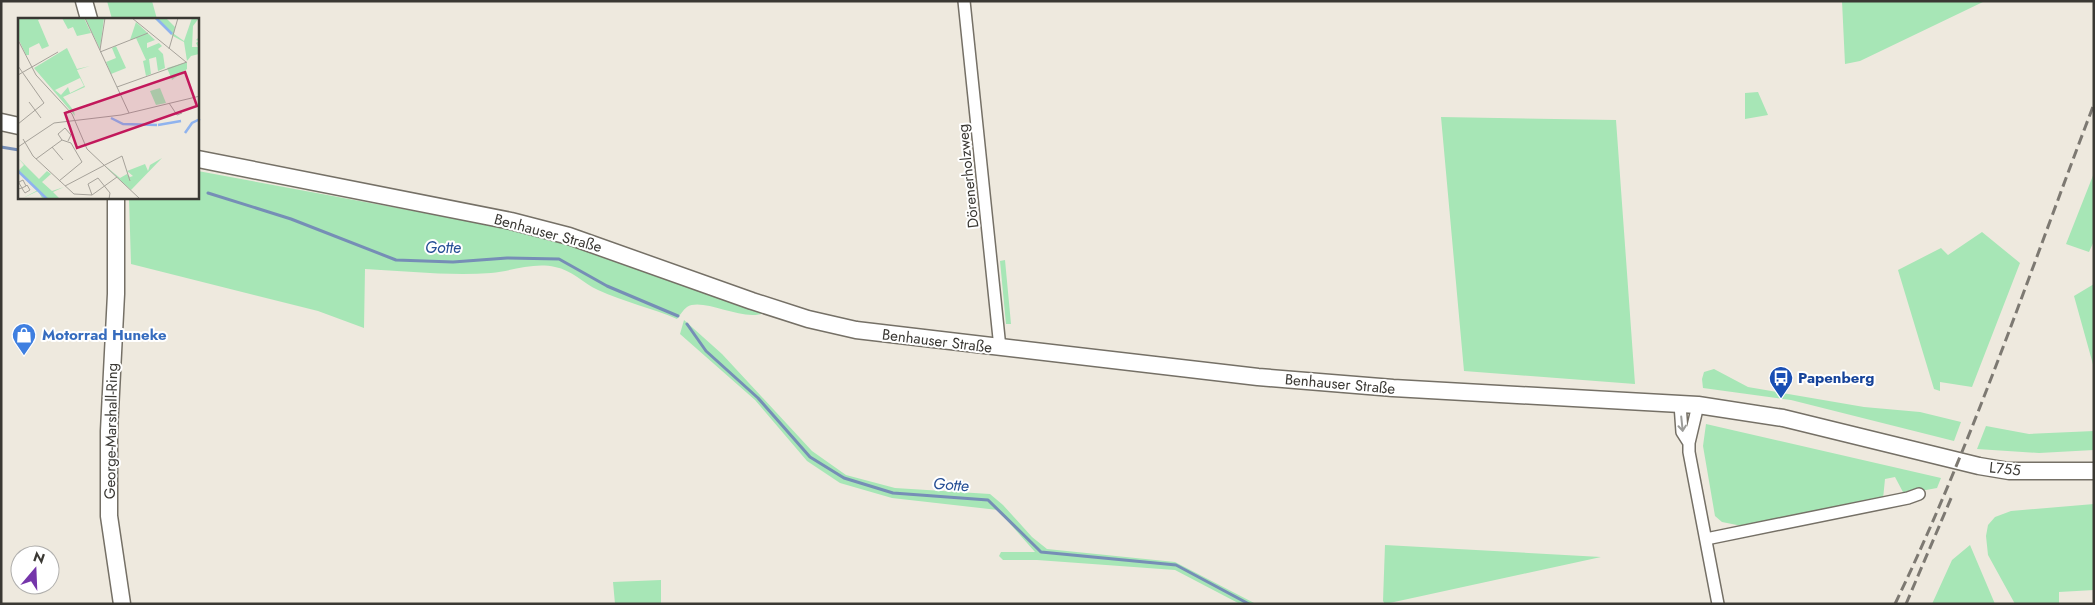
<svg xmlns="http://www.w3.org/2000/svg" width="2095" height="605" font-family="Jost,sans-serif">
  <rect width="100%" height="100%" fill="#eee9de"/>
  <path fill="#a7e6b6" d="M107,1H152L157,19H112Z
    M1842,1H1985L1860,61L1845,64Z
    M1758,92L1768,115L1745,119V93Z
    M1441,117L1616,120L1635,384L1464,371Z
    M198,171L511,229L566,242L764,313C742,322 703,297 687,307C683,310 680,315 677,319C652,308 624,302 598,290C583,283 572,270 555,267C534,262 512,271 491,273C449,276 406,271 365,269L364,328L318,311L131,264L129,198H198Z
    M2094,173V241L2089,252L2066,244Z
    M1982,232L2020,263L1972,387L1940,382V391L1934,389L1898,270L1941,248L1948,255Z
    M1005,260L1011,324H1006L1000,261Z
    M2094,284V368L2074,296Z
    M684,320L722,354L812,451L846,475L895,488L990,494L1003,505L1032,537L1047,549L1175,562L1256,604H1240L1175,570L1037,560H1003L999,556L1001,552H1035L998,510L892,498L840,483L807,461L755,400L680,334Z
    M1714,369L1748,387L1864,407L1920,412L1961,422L1954,441L1791,400L1703,388L1702,379L1704,372Z
    M1706,424L1941,478L1937,488L1904,494L1895,477L1885,479L1883,499L1742,526L1722,522L1715,516L1703,446Z
    M1986,426L2029,434L2094,431V450L2039,453L1977,449Z
    M2094,504V590L2059,592V604H2015L1988,555L1986,536L1988,525L1995,517L2011,511Z
    M1385,545L1601,557L1385,604L1383,601Z
    M1970,545L1995,604H1932L1952,560Z
    M661,580V604H615L613,582Z"/>
  <g fill="none" stroke-linecap="round" stroke-linejoin="round">
    <path stroke="#768eb6" stroke-width="3" d="M1,147L19,150
      M208,193L291,219L396,260L453,262L507,258L559,259L607,286L678,316
      M687,324L706,351L758,398L810,457L844,478L893,493L988,500L1041,552L1176,565L1249,604"/>
    <g stroke="#757066" stroke-width="14">
      <path id="minor" d="M964,1L1000,348
        M1680,404L1682,432L1689,443
        M1698,405L1689,443V452L1718,604
        M1706,539L1908,498L1919,494"/>
    </g>
    <g stroke="#757066" stroke-width="19">
      <path id="secondary" d="M84,1L89,19
        M1,122L19,126
        M198,159L511,221L569,236L752,301L808,319L856,330L1258,377L1393,388L1698,405L1783,418L1979,466L2009,471H2094
        M116,198V294L109,431V516L122,604"/>
    </g>
    <use href="#minor" stroke="#fff" stroke-width="11"/>
    <use href="#secondary" stroke="#fff" stroke-width="16"/>
    <path stroke="#7d7972" stroke-width="3" stroke-dasharray="10 5" stroke-linecap="butt" d="M1895,604C1973,442 2030,271 2094,104
      M1906,604L1952,496"/>
  </g>
  <defs><path id="oneway-shaft" d="M-6 0H5M1.5-3L5.5 0L1.5 3" fill="none" stroke-width="1.6" stroke-linecap="round" stroke-linejoin="round" transform="scale(1.25)"/></defs>
  <use stroke="#9c9c99" href="#oneway-shaft" transform="translate(1682 424) rotate(84)"/>
  <defs>
    <g id="shop-pin" transform="scale(1.25)"><path d="M0 17L-7.5 6A9.5 9.5 0 1 1 7.5 6Z" fill="#3f7fe0" stroke="#fff"/><path d="M-5-2.5h2.3a2.7 3.5 0 0 1 5.4 0H5L5.5 6h-11ZM-1.5-2.5h3a1.5 2.3 0 0 0-3 0Z" fill="#fff"/></g>
    <g id="bus-pin" transform="scale(1.25)"><path d="M0 17L-7.5 6A9.5 9.5 0 1 1 7.5 6Z" fill="#1a4fb4" stroke="#fff"/><path d="M-5-6H5V4H4V6H2V4H-2V6H-4V4H-5ZM-3.5-4V0h7V-4ZM-3.5 1.2v1.5H-2V1.2ZM2 1.2v1.5H3.5V1.2Z" fill="#fff"/></g>
  </defs>
  <g fill-rule="evenodd">
    <use href="#shop-pin" x="24" y="335"/>
    <use href="#bus-pin" x="1781" y="378"/>
  </g>
  <g text-anchor="middle" stroke-width="4" stroke-linejoin="round" paint-order="stroke">
    <g font-size="15" fill="#3a3833" stroke="#fff">
      <text transform="translate(968 176) rotate(-96)" y="5">Dörenerholzweg</text>
      <text transform="translate(548 233) rotate(15)" y="5">Benhauser Straße</text>
      <text transform="translate(937 341) rotate(7)" y="5">Benhauser Straße</text>
      <text transform="translate(1340 384) rotate(5)" y="5">Benhauser Straße</text>
      <text transform="translate(111 431) rotate(-89)" y="5">George-Marshall-Ring</text>
      <text transform="translate(2005 469) rotate(6)" y="5">L755</text>
    </g>
    <g font-size="15" font-weight="bold" fill="#366cbe" stroke="#fff" text-anchor="start">
      <text x="42" y="340">Motorrad Huneke</text>
    </g>
    <g font-size="15" font-weight="bold" fill="#164399" stroke="#fff" text-anchor="start">
      <text x="1798" y="383">Papenberg</text>
    </g>
    <g font-size="16" font-style="italic" fill="#264f95" stroke="#fff">
      <text x="443" y="253">Gotte</text>
      <text transform="translate(951 484) rotate(4)" y="6">Gotte</text>
    </g>
  </g>
  <g transform="translate(18 18)">
    <rect width="181" height="181" fill="#eee9de"/>
    <path d="M0,0H24L20,2L31,28L24,31L21,25L11,30V37H8L0,20ZM44,0H66L73,15L59,18L55,9L50,11ZM67,0H86L82,31ZM136,0H148L157,9L156,16L166,23L174,0H181L175,8L174,29H180L178,25L181,23L178,22L181,19V36L173,38L169,43L166,24L155,18ZM118,4L137,22L129,25V30L141,25L144,28L140,31L145,36L147,50L140,53L138,39L131,41L133,56L128,58L125,43L128,42L118,20L112,22ZM98,28L108,50L93,56L88,44L98,40L94,30ZM49,30L59,51L72,48L59,52L67,69L45,79L56,93L57,98L16,50ZM62,60L66,68L52,75L50,69L43,77L37,72ZM169,44V51L154,62L149,50ZM142,70L148,85L138,87L132,73ZM0,140L21,161L29,153L33,156L24,164L34,173L46,169L35,174L42,181L24,180L20,173L5,180L20,172L0,153L6,147ZM144,140L113,172L86,147L102,160L109,156L112,159L115,158L109,153L127,146L130,153L132,147Z" fill="#a7e6b6" fill-rule="evenodd"/>
    <path fill="none" stroke="#8fb3ee" stroke-width="2.5" d="M138,0L154,16M93,100L105,106L139,107M140,107L163,103M167,115L174,105L182,101M0,153L29,181"/>
    <path fill="none" stroke="#a6a29a" stroke-width="1" d="M67,0L111,95M114,0L168,44M0,22L18,57L54,96L69,131L122,181M151,31L160,0M82,32L87,0M82,34L130,15M0,48L26,85L0,106M0,57L40,34M99,69L169,44M11,84L23,100M151,85L159,97L164,95M5,121L15,138L56,176L74,177L99,159M44,122L40,116L47,110L53,117L50,123M0,129L36,105L103,97L182,78M34,129L45,142M18,141L44,122L53,125L64,144L41,163M47,168L104,138L112,163M0,171L4,170L8,168L9,167L12,172L7,175L5,172L4,170L1,165V164L5,162L8,168M74,177L70,166L80,160L92,175L91,181"/>
    <path fill="#c2185b" fill-opacity="0.15" stroke="#c2185b" stroke-width="2.5" d="M167,54L179,88L59,130L47,95Z"/>
    <rect width="181" height="181" fill="none" stroke="#3a3833" stroke-width="2.5"/>
  </g>
  <rect width="2095" height="605" fill="none" stroke="#3a3833" stroke-width="5"/>
  <g transform="translate(35 570) rotate(19)"><circle r="24" fill="#ffffff" stroke="#b0afad"/>
  <path d="M0-4L9 19L0 12L-9 19Z" fill="#7535aa"/>
  <text y="-8" font-size="14" font-weight="bold" text-anchor="middle" fill="#3a3833">N</text>
  </g>
</svg>
